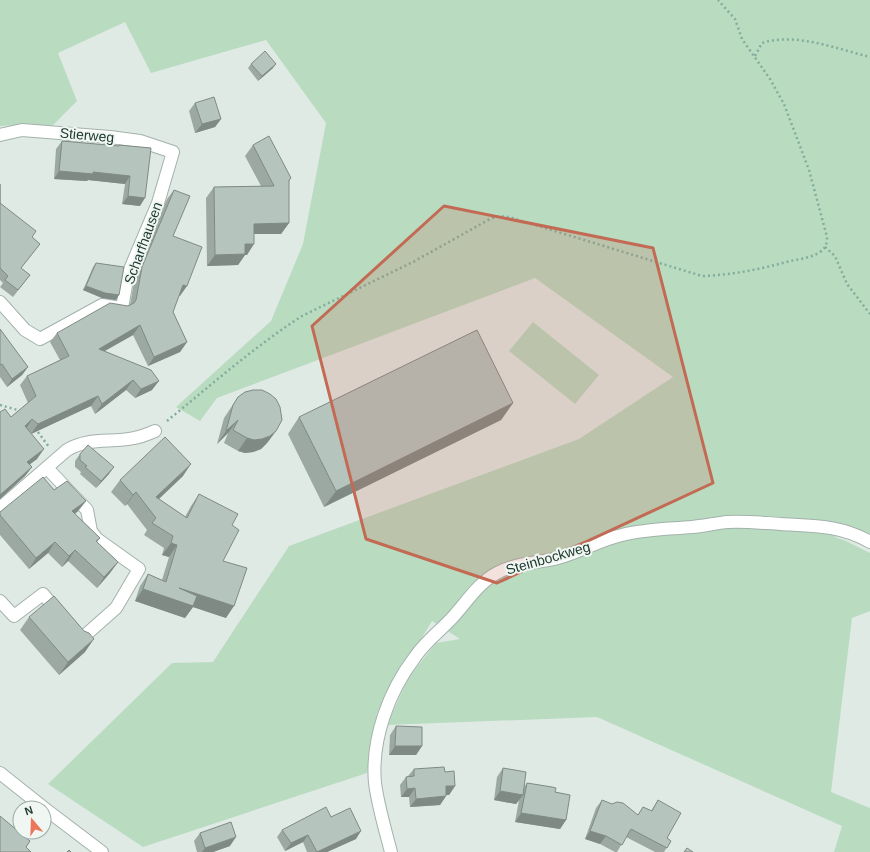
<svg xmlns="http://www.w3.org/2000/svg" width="870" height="852" font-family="Arial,sans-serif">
  <rect width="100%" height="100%" fill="#e0eae5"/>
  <path fill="#b9dbc0" d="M0,0H870V534L836,522L835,537L846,541L870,553V611L852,618L831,792L870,808V852H834L842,826L597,717L387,725L408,678L436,643L460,639L432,621L377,713L367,773L143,847L48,784L172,663L213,662L289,546L579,439L673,377L535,278L217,398L200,421L176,407L271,321L303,244L326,123L266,40L151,73L125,22L58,53L77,101L52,126L18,125L0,126Z
    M533,322L599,375L575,404L509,351Z"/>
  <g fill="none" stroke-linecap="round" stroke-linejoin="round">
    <g stroke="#a3b2ac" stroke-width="14">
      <path id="minor" d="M0,135L22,130L110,137L140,141L173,152L158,203L128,274L122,308L102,305L40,339L25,330L0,302
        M47,468L87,510L91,531L97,539L139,569L116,608L81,639L76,634
        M0,508L67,450C89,437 110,443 134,438C141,437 148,434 155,431
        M0,601L14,616L43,594L58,612
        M0,773L44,808
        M44,808L102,852
        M391,852C385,829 378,806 375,783C371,739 389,691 415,657C425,642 440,631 452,618C466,603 478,583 497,573C515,563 538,563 558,558C580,552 600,540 622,535C645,529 669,529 692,527C704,526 716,523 728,522C745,521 763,523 781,524C813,526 841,525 870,542"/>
    </g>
    <path stroke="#82ad9c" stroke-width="2.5" stroke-dasharray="2 3" stroke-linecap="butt" d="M755,56L762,43C796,32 837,49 870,57
      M825,247L835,256L847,284L870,314
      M0,405L21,411
      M167,421C211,385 254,347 302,316L413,262L490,219L499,216L509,217L702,276C733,275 761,269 790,261C800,259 811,258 820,252C826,248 827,243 827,237L809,170L784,104L770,79L742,39L735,19L718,0
      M35,428L49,447"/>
    <use href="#minor" stroke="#fff" stroke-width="12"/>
  </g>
  <path fill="#9ca9a3" d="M251,64L273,68L258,81L248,68Z
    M195,103L221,119L215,127L195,133L189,111Z
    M62,141L118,146L119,145L151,148L140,206L122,204L125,184L88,180L87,181L54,179L56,149Z
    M253,145L291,178L289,182V223L281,234H254L247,255H245L238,265L207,266L206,198L214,187L261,186L245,156Z
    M0,184V203L32,237L40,244L21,268L30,275L13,297L0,287L3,283L0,280Z
    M174,190L173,236L180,296L179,295L173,312L187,342L180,352L148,366L133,335L105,351L152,390L135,398L126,390L95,414L91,406L31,434L30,433L37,459L30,464L32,467L25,476L0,499V412L11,417L28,403L20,385L27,376L60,360L50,342L57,333L130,305L135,276L167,199Z
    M96,263L116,300L102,298L83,290L93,267Z
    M0,329L28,367L22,375L7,387L0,377Z
    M238,397L276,431L267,443L261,449L253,452L245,453L238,451L224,443L228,433L217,444L224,418Z
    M513,403L501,420L324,507L288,434L299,417Z
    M80,454L109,474L96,488L80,474L81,472L75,467V461Z
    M183,476L159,499L185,517L191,506L199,494L232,525L223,561L226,618L193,607L185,618L135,601L140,586L148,574L162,580L169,557L162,555L164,548L144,535L147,530L127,504L125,506L111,492L120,480Z
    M54,490L86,501L78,511L75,514L100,538L97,542L118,562L110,573L97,588L68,561L62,567L48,553L29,569L0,535V512Z
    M29,617L85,652L59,675L20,630Z
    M396,726L422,746L416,755H389L390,735Z
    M503,768L524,787L527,783L555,792L566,820L560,829L515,822L519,800L516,804L494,800L497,777Z
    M414,769L445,772L455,786L449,795H446V796L440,805L410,807L409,797H401L400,785L406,777L408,776Z
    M602,800L638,815L643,807L651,811L658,800L667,838L671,841L664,852H655L626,837L617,852H615L600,844L585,839L596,808Z
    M331,817L356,839L327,852H307L303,842L285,851L277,837L282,830Z
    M200,833L230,846L213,852H197L194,841Z"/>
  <path fill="#7f8a85" d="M276,64L273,68L258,81L262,76Z
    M221,119L215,127L195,133L202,124Z
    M59,171L93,172L130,176L125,184L88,180L87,181L54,179Z
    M128,196L145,198L140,206L122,204Z
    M289,223L281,234H246L254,224Z
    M245,244H254L247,255H245L238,265L207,266L215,255Z
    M183,285L187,286L180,296L176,294Z
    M86,286L119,295L116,300L102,298L83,290Z
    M140,325L133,335L92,358L99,349Z
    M187,342L180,352L148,366L154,357Z
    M28,367L22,375L7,387L12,379Z
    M133,380L126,390L95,414L102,404Z
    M159,381L152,390L135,398L141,389Z
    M98,396L91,406L31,434L38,424Z
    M513,403L501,420L324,507L336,491Z
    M32,419L26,429L25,426Z
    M238,420L228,433L217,444L226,431Z
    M276,431L267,443L261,449L253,452L245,453L238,451L247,438Z
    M44,449L37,459L21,471L27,462Z
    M191,464L183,476L148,509L156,497Z
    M32,467L25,476L0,499V495Z
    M114,467L109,474L96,488L101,481Z
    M136,492L127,504L125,506L133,495Z
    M86,501L78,511L65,522L72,511Z
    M55,542L48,553L29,569L36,558Z
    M171,543L177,545L169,557L162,555Z
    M75,550L68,561L62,567L69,556Z
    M118,562L110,573L97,588L104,577Z
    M179,588L234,606L226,618L193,607L185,618L135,601L143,589Z
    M94,639L85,652L59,675L68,662Z
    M395,746H422L416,755H389Z
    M446,786H455L449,795H440Z
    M415,788L409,797H401L407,789Z
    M500,791L523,795L516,804L494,800Z
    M446,796L440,805L410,807L416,799Z
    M521,813L566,820L560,829L515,822Z
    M361,831L356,839L327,852H317Z
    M590,831L606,836L600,844L585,839Z
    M308,835L303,842L285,851L291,843Z
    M236,837L230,846L213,852H202L205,848Z"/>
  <path fill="#b5c5be" stroke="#7f8a85" d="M265,51L276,64L262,76L251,64Z
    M214,97L221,119L202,124L195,103Z
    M269,136L291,178L289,180V223L254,224V244H245V254L215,255L214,187L274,186L253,145Z
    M62,141L119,146V145L151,148L145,198L128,196L130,176L93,172V174L59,171Z
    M0,184V203L36,231L32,237L40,244L21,268L30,275L18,290L5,280L8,276L0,268Z
    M174,190L190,196L173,236L202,247L187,286L183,285L173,312L187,342L154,357L140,325L99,349L151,370L159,381L141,389L133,380L102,404L98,396L38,424L32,419L25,426L44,449L27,462L32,467L0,495V412L5,409L11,417L36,396L27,376L69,356L57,333L110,303L128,306L134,303L136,300L142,267Z
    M96,263L124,267L119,295L105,293L86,286Z
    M0,329L28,367L12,379L2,364L0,365Z
    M477,330L513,403L336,491L299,417Z
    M253,390H262L270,394L276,399L280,407L282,420L276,431L270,436L262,439L254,440L247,438L233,430L238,420L226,431L233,405L238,397L245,392Z
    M165,437L191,464L156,497L187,518L199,494L238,514L232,525L239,530L223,561L247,568L234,606L179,588L197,596L193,606L143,589L148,574L166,582L177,545L171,543L173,536L152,523L156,518L136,492L133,495L120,480Z
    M88,445L114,467L101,481L85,467L87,466L80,460V454Z
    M43,477L54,490L67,481L86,501L72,511L100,538L96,541L118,562L104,577L75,550L69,556L55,542L36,558L0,515V512Z
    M54,596L84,631L89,633L94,639L68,662L29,617Z
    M396,726L422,727V746H395Z
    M444,767L445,772L454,771L455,786H446V796L416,799L415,788L407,789L406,777L414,776V769Z
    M503,768L526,772L523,795L500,791Z
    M527,783L552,787L556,788L555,792L570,795L566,820L521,813Z
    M602,800L612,804L617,802L623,803L638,815L643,807L652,811L658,800L681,813L667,838L671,841L667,848L631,829L622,845L606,836L590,831Z
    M326,807L331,817L350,808L361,831L317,852L308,835L291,843L282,830Z
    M0,816L30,841L26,847L31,852H0Z
    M231,822L236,837L205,848L200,833Z
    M687,848L693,852H684Z
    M69,850L71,852H67Z"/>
  <path fill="#c36a54" fill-opacity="0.2" stroke="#c36a54" stroke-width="3" stroke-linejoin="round" d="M444,206L653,248L713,483L497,583L366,539L312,326Z"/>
  <g text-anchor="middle" stroke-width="4" stroke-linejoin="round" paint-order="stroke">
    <g font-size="14" fill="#213a32" stroke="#f0f7f3">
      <text transform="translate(87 135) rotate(5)" y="5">Stierweg</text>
      <text transform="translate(143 243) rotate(-70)" y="5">Scharfhausen</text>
      <text transform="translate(548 558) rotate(-16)" y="5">Steinbockweg</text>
    </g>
  </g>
  <g transform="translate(32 820) rotate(341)"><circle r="19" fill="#f0f7f3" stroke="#9daba6"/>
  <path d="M0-3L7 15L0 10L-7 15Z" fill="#ec765c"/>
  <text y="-6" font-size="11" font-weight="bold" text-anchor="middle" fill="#213a32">N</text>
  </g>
</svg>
